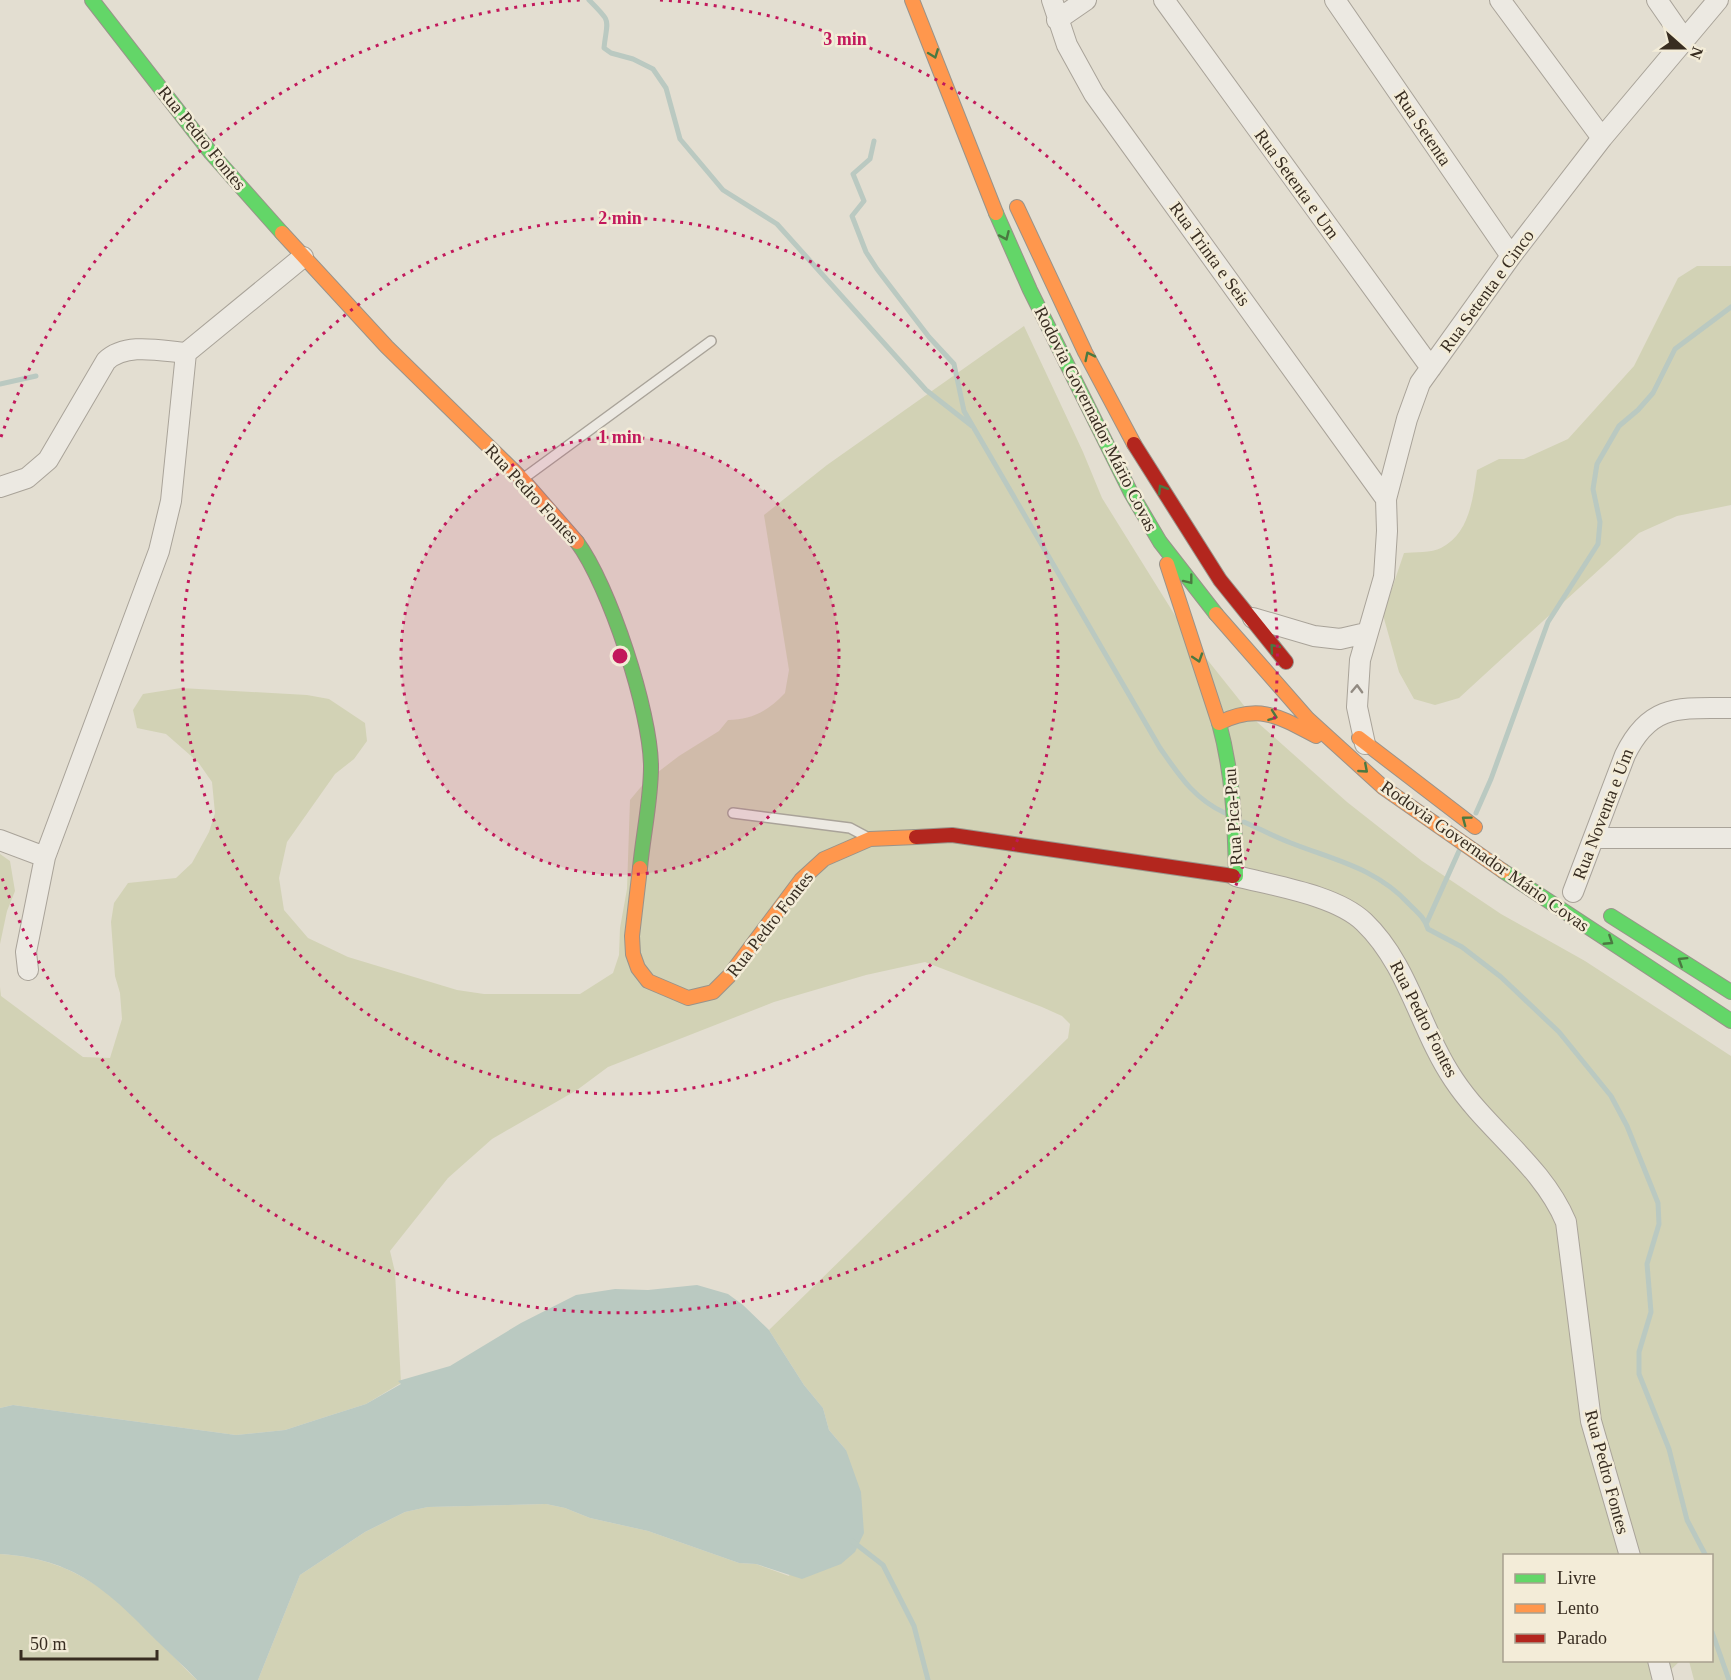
<svg xmlns="http://www.w3.org/2000/svg" width="1731" height="1680" font-family="Georgia,serif">
  <rect width="100%" height="100%" fill="#e3ded1"/>
  <path fill="#d2d2b5" d="M1697,266H1731V505L1677,516L1639,533L1459,698L1435,705L1414,699L1399,672L1383,615L1404,553C1414,552 1432,553 1441,548C1470,533 1473,498 1477,470L1499,459H1524L1568,439L1634,366L1678,278Z
    M1024,326L1083,452L1102,498L1186,633L1257,722L1347,802L1422,861L1501,914L1585,961L1731,1056V1680H1694L1689,1661L1712,1660V1556H1504V1660L1680,1661L1660,1680H258L300,1575L365,1532L405,1512L428,1507L546,1504L565,1508L590,1518L648,1531L739,1563L756,1564L789,1576L846,1450L829,1430L823,1408L804,1385L769,1330L1068,1038L1070,1024L1062,1016L1042,1007L925,962L866,975L774,1002L608,1067L577,1090L492,1139L448,1178L390,1251L395,1272L401,1383L366,1404L322,1418L285,1430L236,1435L13,1405L0,1408V987L1,996L83,1057L110,1058L122,1019L120,993L115,976L111,922L114,903L128,883L176,878L192,863L209,832L215,813L212,782L198,762L166,734L137,728L133,710L143,694L181,688L307,695L329,699L365,723L367,741L354,759L335,774L287,842L279,878L284,910L308,938L348,957L457,990L484,994H580L613,973L619,955L620,928L627,889L630,800L645,782L679,756L719,731L728,720C752,720 768,711 785,693L789,670L764,515L827,465Z
    M0,854L10,861L15,891L7,911L0,944Z
    M0,1554C97,1560 133,1618 197,1680H0Z"/>
  <path fill="#bac9c1" d="M697,1285L728,1294L743,1305L769,1330L804,1385L823,1408L829,1430L846,1450L861,1492L864,1533L855,1552L841,1564L802,1579L756,1564L739,1563L648,1531L590,1518L565,1508L546,1504L428,1507L405,1512L365,1532L300,1575L258,1680H197C184,1666 170,1654 157,1641C107,1590 75,1559 0,1554V1408L13,1405L236,1435L285,1430L322,1418L366,1404L401,1384L398,1381L450,1366L521,1323L576,1295L615,1289L648,1290Z"/>
  <g fill="none" stroke-linecap="round" stroke-linejoin="round">
    <path stroke="#bac9c1" stroke-width="5" d="M589,0C613,24 607,18 604,48L611,53L633,59L653,69L666,88L680,139L723,190L777,224L926,390L972,426
      M874,141L870,159L853,174L864,201L852,216L866,252L877,269L929,337L954,364L964,411L1160,748C1179,775 1194,799 1225,813
      M0,384L36,376
      M1476,813L1491,779L1548,622L1598,544L1600,522L1593,489L1597,464L1619,426L1638,410L1653,393L1675,349L1731,307
      M1244,822C1260,829 1275,837 1291,843C1334,860 1376,868 1409,904C1417,912 1425,918 1428,929L1462,947L1501,977L1559,1032L1611,1096L1627,1126L1658,1203L1659,1224L1647,1264L1651,1312L1639,1352V1374L1669,1449L1687,1520L1706,1556
      M1427,922L1459,851
      M852,1541L883,1565L914,1626L928,1680
      M1712,1632L1729,1680"/>
    <g stroke="#a9a399" stroke-width="12">
      <path id="lane" d="M524,478L711,341
        M733,813L850,828L865,836"/>
    </g>
    <g stroke="#a9a399" stroke-width="22">
      <path id="street" d="M1052,0L1067,45L1094,94L1386,499
        M1164,0L1431,368
        M1335,0L1511,256
        M1500,0L1602,138
        M1657,0L1684,39
        M1057,20L1086,0
        M0,487L27,478L48,460L106,361C126,342 161,351 186,353L303,257
        M1253,618L1314,636L1340,639L1366,633
        M1365,744L1357,707L1360,660L1384,577L1387,531L1386,499L1407,419L1420,383L1511,256L1602,138L1718,0
        M1595,838H1731
        M0,840L45,857
        M1236,876C1274,886 1336,895 1364,922C1409,965 1420,1030 1454,1080C1488,1131 1542,1165 1566,1222L1591,1421L1630,1556
        M1573,892L1625,755C1650,703 1680,708 1731,708
        M28,970L26,952L45,857L159,551L171,501L186,353
        M1658,1660L1663,1680"/>
    </g>
    <g stroke="#99938a" stroke-width="16">
      <path id="fast" d="M92,0L211,153L282,233
        M996,213L1030,290L1131,493L1160,542L1216,614
        M577,542C609,585 651,712 651,767C651,800 643,835 640,868
        M1219,723C1233,774 1235,824 1236,876H1233
        M1503,871L1731,1021
        M1611,916L1731,992"/>
    </g>
    <g stroke="#99938a" stroke-width="16">
      <path id="slow" d="M912,0L996,213
        M1017,207L1085,352L1134,444
        M282,233L387,347L522,479L577,542
        M1167,564L1219,723C1259,703 1280,717 1316,736
        M1216,614L1308,719L1384,788L1503,871
        M1359,738L1475,827
        M640,868L632,936L633,954L638,968L648,981L688,998L713,992L729,976L801,880L824,859L870,839L916,837"/>
    </g>
    <g stroke="#99938a" stroke-width="16">
      <path id="jam" d="M1134,444L1220,580L1286,662
        M916,837L952,835L1233,876"/>
    </g>
    <use href="#lane" stroke="#ece9e2" stroke-width="9"/>
    <use href="#street" stroke="#ece9e2" stroke-width="20"/>
    <use href="#fast" stroke="#63d668" stroke-width="14"/>
    <use href="#slow" stroke="#ff974d" stroke-width="14"/>
    <use href="#jam" stroke="#b3261e" stroke-width="14"/>
  </g>
  <defs><path id="oneway-chevron" d="M-2-3.5L2.5 0L-2 3.5" fill="none" stroke-width="1.6" stroke-linecap="round" stroke-linejoin="round" transform="scale(1.5)"/></defs>
  <g stroke="#4b7941">
    <use href="#oneway-chevron" transform="translate(934 54) rotate(69)"/>
    <use href="#oneway-chevron" transform="translate(1005 236) rotate(66)"/>
    <use href="#oneway-chevron" transform="translate(1089 356) rotate(-116)"/>
    <use href="#oneway-chevron" transform="translate(1162 489) rotate(-122)"/>
    <use href="#oneway-chevron" transform="translate(1189 580) rotate(52)"/>
    <use href="#oneway-chevron" transform="translate(1274 648) rotate(-130)"/>
    <use href="#oneway-chevron" transform="translate(1198 658) rotate(72)"/>
    <use href="#oneway-chevron" transform="translate(1273 716) rotate(20)"/>
    <use href="#oneway-chevron" transform="translate(1364 769) rotate(41)"/>
    <use href="#oneway-chevron" transform="translate(1466 820) rotate(-143)"/>
    <use href="#oneway-chevron" transform="translate(1609 941) rotate(33)"/>
    <use href="#oneway-chevron" transform="translate(1682 961) rotate(-148)"/>
  </g>
  <use stroke="#928b82" href="#oneway-chevron" transform="translate(1357 689) rotate(-88)"/>
  <circle cx="620" cy="656" r="219" fill="#c2185b" fill-opacity=".12"/>
  <g fill="none" stroke="#c2185b" stroke-width="3" stroke-dasharray="3 6">
    <circle cx="620" cy="656" r="219"/>
    <circle cx="620" cy="656" r="438"/>
    <path d="M1 437A657 657 0 0 1 580 0M660 0A657 657 0 1 1 1 875"/>
  </g>
  <g text-anchor="middle" stroke-width="5" stroke-linejoin="round" paint-order="stroke">
    <g font-size="18" fill="#382d21" stroke="#f3ecd8">
      <text transform="translate(1423 128) rotate(56)" y="6">Rua Setenta</text>
      <text transform="translate(202 138) rotate(51)" y="6">Rua Pedro Fontes</text>
      <text transform="translate(1297 184) rotate(54)" y="6">Rua Setenta e Um</text>
      <text transform="translate(1210 254) rotate(54)" y="6">Rua Trinta e Seis</text>
      <text transform="translate(1487 291) rotate(-54)" y="6">Rua Setenta e Cinco</text>
      <text transform="translate(1096 419) rotate(63)" y="6">Rodovia Governador Mário Covas</text>
      <text transform="translate(532 494) rotate(47)" y="6">Rua Pedro Fontes</text>
      <text transform="translate(1603 814) rotate(-69)" y="6">Rua Noventa e Um</text>
      <text transform="translate(1233 817) rotate(-94)" y="6">Rua Pica-Pau</text>
      <text transform="translate(1485 856) rotate(35)" y="6">Rodovia Governador Mário Covas</text>
      <text transform="translate(770 924) rotate(-52)" y="6">Rua Pedro Fontes</text>
      <text transform="translate(1424 1019) rotate(63)" y="6">Rua Pedro Fontes</text>
      <text transform="translate(1607 1472) rotate(75)" y="6">Rua Pedro Fontes</text>
    </g>
  </g>
  <circle cx="620" cy="656" r="9" fill="#c2185b" stroke="#f3ecd8" stroke-width="3"/>
  <g font-size="18" text-anchor="middle" font-weight="bold" fill="#c2185b" stroke="#f3ecd8" stroke-width="5" stroke-linejoin="round" paint-order="stroke">
    <text x="845" y="45">3 min</text>
    <text x="620" y="224">2 min</text>
    <text x="620" y="443">1 min</text>
  </g>
  <rect x="1503" y="1554" width="210" height="108" fill="#f3ecd8" stroke="#a8a08f" stroke-width="1.5"/>
  <rect x="1515" y="1574" width="30" height="9" fill="#63d668" stroke="#a8a08f" stroke-width="1.5"/>
  <text x="1557" y="1584" font-size="18" fill="#382d21">Livre</text>
  <rect x="1515" y="1604" width="30" height="9" fill="#ff974d" stroke="#a8a08f" stroke-width="1.5"/>
  <text x="1557" y="1614" font-size="18" fill="#382d21">Lento</text>
  <rect x="1515" y="1634" width="30" height="9" fill="#b3261e" stroke="#a8a08f" stroke-width="1.5"/>
  <text x="1557" y="1644" font-size="18" fill="#382d21">Parado</text>
  <g transform="translate(1683 48) rotate(111)" stroke="#f3ecd8" stroke-width="4.5" paint-order="stroke">
  <path d="M0-4.5L10 22L0 15L-10 22Z" fill="#382d21"/>
  <text y="-9" font-size="16" font-weight="bold" text-anchor="middle" fill="#382d21">N</text>
  </g>
  <path d="M21 1650v9h136v-9" fill="none" stroke="#382d21" stroke-width="3"/>
  <text x="30" y="1650" font-size="18" fill="#382d21" stroke="#f3ecd8" stroke-width="4.5" paint-order="stroke">50 m</text>
</svg>
